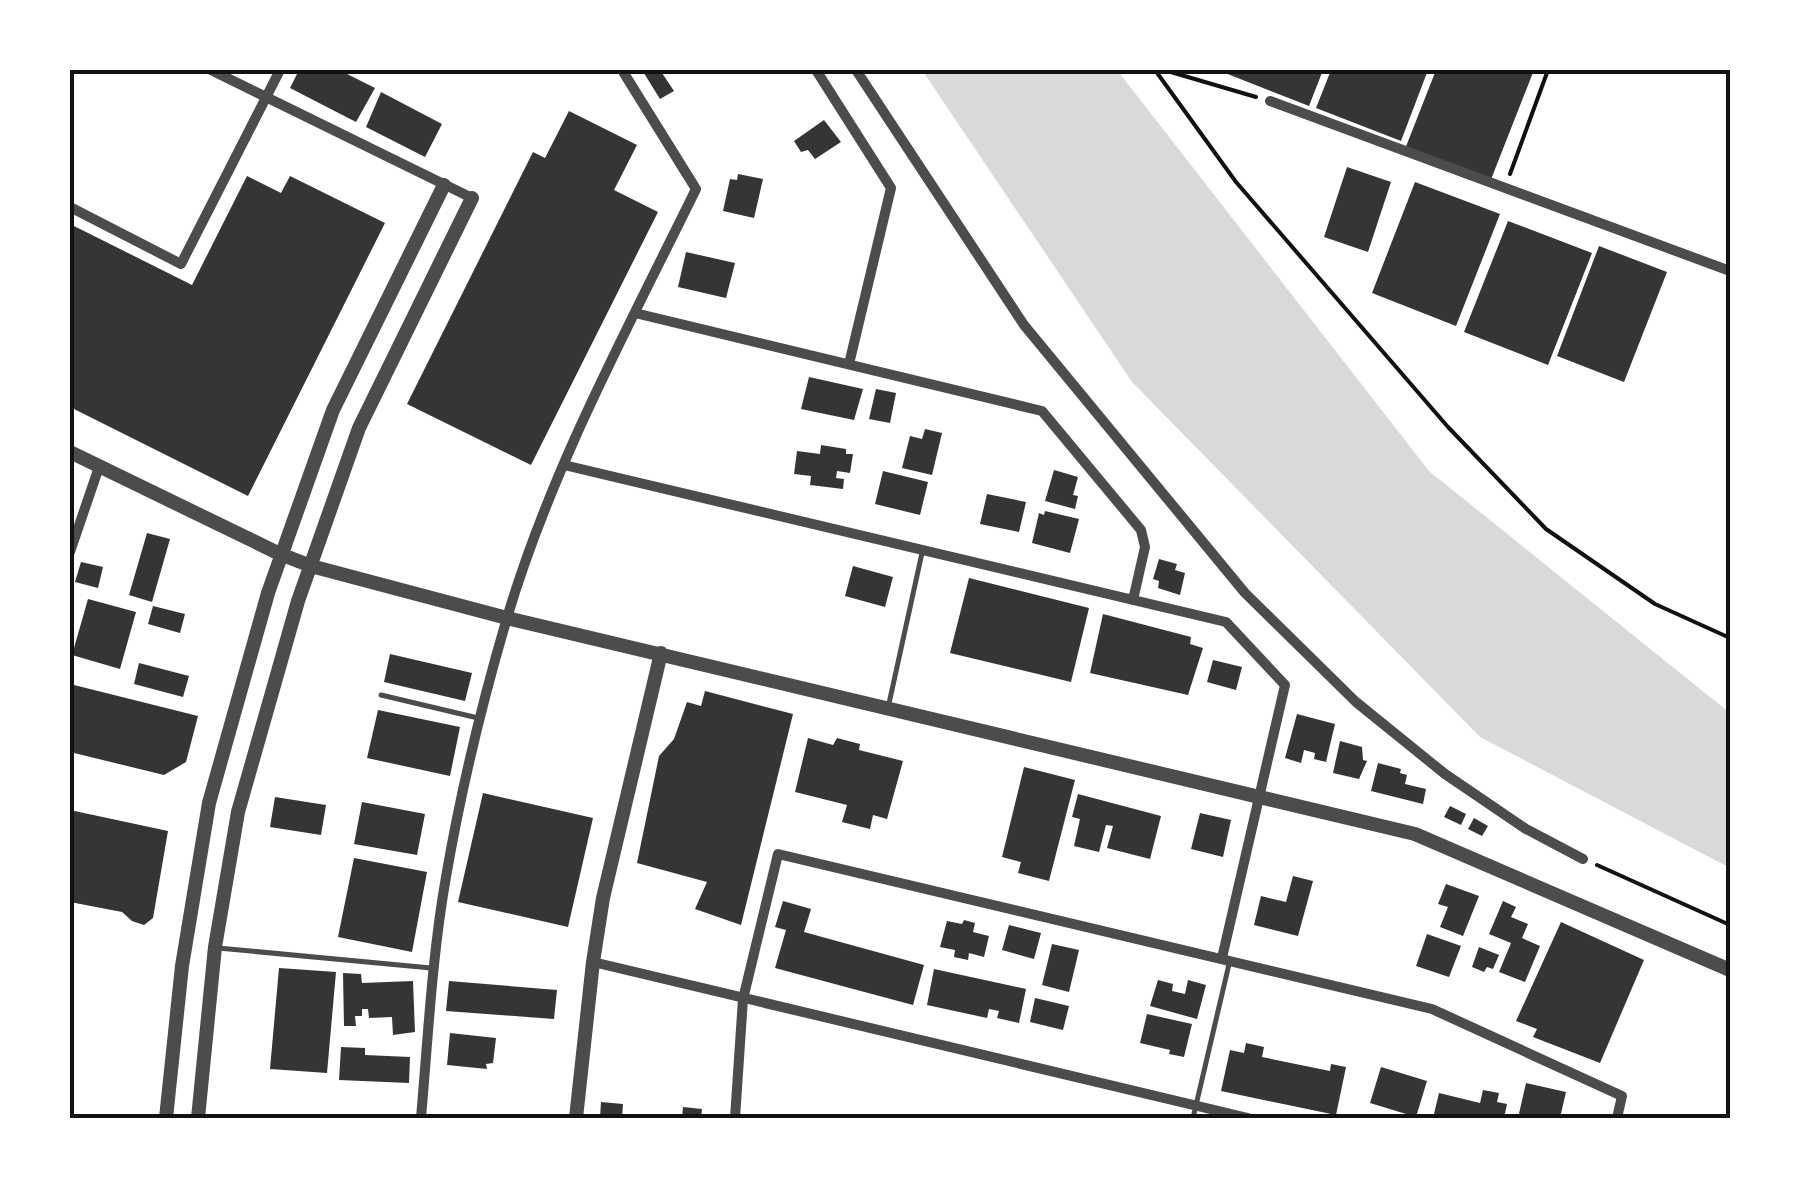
<svg xmlns="http://www.w3.org/2000/svg" width="1800" height="1188" font-family="'Varela Round',sans-serif">
  <rect width="100%" height="100%" fill="#fff"/>
  <path fill="#d9d9d9" d="M922,70H1117L1429,471L1730,713V868L1480,737L1132,382Z"/>
  <path fill="#353535" d="M299,70H339L375,88L356,122L290,88Z
    M642,70H660L674,91L660,99Z
    M1226,70H1323L1309,106L1225,73Z
    M1331,70H1428L1401,141L1316,108Z
    M1436,70H1534L1490,182L1405,149Z
    M381,92L442,124L425,157L366,127Z
    M569,111L637,145L614,190L658,212L531,465L407,404L533,152L545,158Z
    M824,120L841,142L815,159L808,150L801,152L794,141Z
    M1347,167L1391,182L1368,252L1324,237Z
    M738,174L763,179L754,218L723,211L730,179L737,180Z
    M247,176L281,193L290,176L385,223L248,496L70,407V224L192,285Z
    M1415,182L1500,214L1456,326L1372,293Z
    M1508,221L1592,253L1548,365L1464,332Z
    M1599,246L1667,272L1624,382L1557,356Z
    M686,252L735,263L726,298L678,287Z
    M809,377L863,389L854,420L801,409Z
    M876,389L896,393L890,423L869,419Z
    M925,429L942,433L932,475L902,468L910,436L922,439Z
    M821,445L846,449V454H853L850,473L837,471L836,478L844,479L843,489L810,485L811,476L794,474L797,451L820,454Z
    M1054,470L1078,477L1073,495L1078,496L1075,509L1045,501Z
    M883,471L928,482L920,515L875,504Z
    M987,494L1026,502L1019,532L980,524Z
    M1045,511L1079,519L1070,553L1032,543L1039,513L1044,515Z
    M147,533L170,539L152,602L129,595Z
    M1159,559L1177,564L1175,570L1185,573L1180,595L1158,588L1159,581L1153,579Z
    M81,562L103,567L98,588L75,582Z
    M853,566L893,577L885,607L845,596Z
    M969,578L1089,608L1071,682L950,653Z
    M88,599L136,612L120,669L72,655Z
    M153,606L185,614L180,633L148,624Z
    M1103,614L1191,637L1190,644L1203,648L1188,695L1090,673Z
    M390,654L472,673L465,701L384,682Z
    M1213,660L1242,667L1236,690L1207,682Z
    M139,663L189,676L183,697L134,684Z
    M70,684L198,716L186,762L164,775L70,752Z
    M705,691L793,714L741,925L695,909L707,882L637,863L659,756L674,739L687,702L701,706Z
    M378,710L460,727L450,776L367,758Z
    M1297,714L1335,724L1326,762L1314,759L1315,753L1304,750L1301,763L1285,758Z
    M808,738L833,745L837,738L860,744L859,750L903,761L887,819L873,815L870,829L842,822L847,805L795,792Z
    M1340,741L1362,747L1363,760L1367,761L1359,779L1333,773Z
    M1378,763L1401,769L1400,773L1407,775L1405,784L1426,789L1423,804L1371,791Z
    M1024,767L1075,780L1049,881L1018,873L1021,862L1002,857Z
    M483,793L593,818L568,927L458,902Z
    M1078,794L1161,816L1150,859L1107,848L1113,826L1106,825L1099,852L1074,846L1080,819L1072,817Z
    M275,797L326,805L321,835L270,827Z
    M362,802L425,814L417,855L354,844Z
    M1450,806L1466,814L1461,825L1444,817Z
    M70,810L168,831L153,918L144,925L132,921L122,912L70,902Z
    M1200,813L1231,820L1223,857L1191,849Z
    M1474,818L1488,826L1482,836L1468,829Z
    M354,858L427,872L412,952L338,937Z
    M1293,876L1313,881L1298,936L1254,925L1261,896L1286,902Z
    M1446,884L1479,896L1463,936L1440,927L1448,907L1438,904Z
    M783,901L811,909L804,932L924,965L913,1005L775,968L786,930L775,927Z
    M1503,901L1516,907L1511,917L1528,924L1522,938L1540,946L1525,982L1499,972L1511,943L1489,934Z
    M964,920L975,923L973,932L989,936L984,957L969,953L968,960L954,957L955,950L940,947L947,921L962,924Z
    M1561,922L1644,960L1600,1063L1533,1037L1537,1029L1516,1021Z
    M1009,925L1041,933L1034,959L1002,950Z
    M1427,934L1461,946L1449,977L1416,966Z
    M1052,944L1079,950L1069,992L1042,985Z
    M1479,947L1499,955L1493,969L1487,967L1484,972L1472,967Z
    M279,968L336,972L327,1073L270,1069Z
    M934,969L1026,989L1019,1023L997,1018L999,1011L989,1009L987,1018L927,1005Z
    M343,973L361,974L362,983L413,981L415,1032L393,1035L392,1017L369,1018L368,1009H362V1016H355L356,1026H344Z
    M1158,980L1173,984L1172,991L1185,994L1188,980L1206,985L1197,1019L1150,1006Z
    M449,981L557,990L554,1019L446,1011Z
    M1035,998L1069,1006L1063,1030L1030,1022Z
    M1147,1014L1192,1024L1184,1057L1169,1054L1170,1050L1140,1043Z
    M450,1033L496,1038L493,1063L486,1064L487,1069L447,1065Z
    M1246,1043L1264,1047L1262,1057L1330,1071L1331,1064L1346,1067L1336,1115L1221,1091L1230,1050L1244,1053Z
    M341,1047L365,1048V1055L410,1057L409,1083L339,1080Z
    M1381,1067L1427,1081L1416,1117L1370,1103Z
    M1526,1083L1566,1092L1560,1118H1518Z
    M1483,1090L1499,1093L1497,1102L1507,1104L1504,1118H1433L1439,1093L1480,1103Z
    M601,1102L623,1104L622,1118H600Z
    M683,1107L702,1109L701,1118H682Z"/>
  <g fill="none" stroke-linecap="round" stroke-linejoin="round">
    <path stroke="#111" stroke-width="4" d="M1155,70L1236,182L1448,427L1546,529L1655,604L1730,638
      M1164,70L1256,97
      M1510,174L1548,70
      M1597,865L1730,925"/>
    <path stroke="#4c4c4c" stroke-width="5" d="M381,695L478,718
      M888,708L922,553
      M218,948L431,968
      M1193,1118L1230,960"/>
    <path stroke="#4c4c4c" stroke-width="10" d="M211,70L472,198
      M816,70L891,188L849,364
      M856,70L1024,325L1245,593L1356,702L1445,774L1526,829L1583,859
      M1270,101L1730,271
      M70,207L181,264L280,70
      M635,313L1042,411L1141,530L1145,547L1133,600
      M564,465L1226,622L1285,685L1222,958
      M70,552L99,467
      M593,962L1248,1118
      M421,1118C428,1038 432,956 446,877C461,790 482,703 507,618C551,469 628,328 696,189L622,70
      M735,1118L743,999L778,854L1432,1009L1622,1096L1617,1118"/>
    <path stroke="#4c4c4c" stroke-width="14" d="M70,452L280,554L311,566L507,618L1415,834L1730,970
      M166,1118L182,966L209,803L268,593L333,410L444,185
      M198,1118L215,947L238,812L298,601L359,428L472,198
      M576,1118L593,962L603,898L661,653"/>
  </g>
  <rect width="1800" height="1188" fill="none" stroke="#ffffff" stroke-width="145"/>
  <rect x="72" y="72" width="1656" height="1044" fill="none" stroke="#111" stroke-width="4"/>
</svg>
